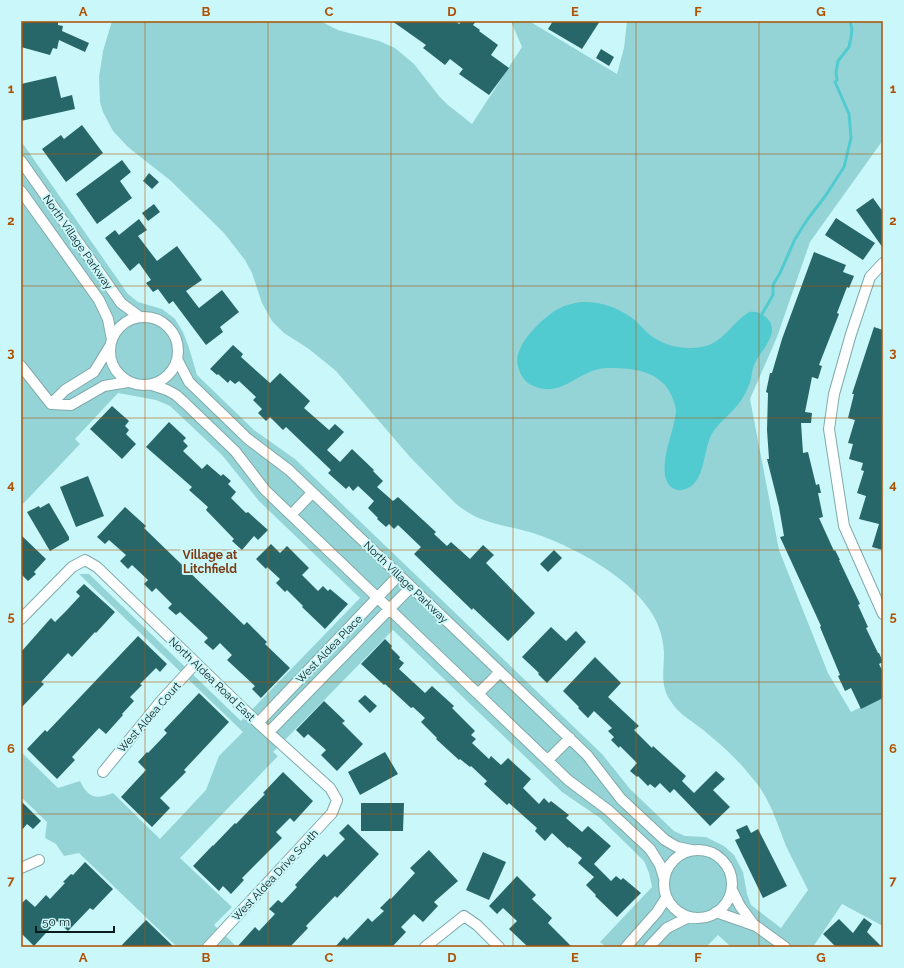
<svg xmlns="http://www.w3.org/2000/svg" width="904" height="968" font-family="Raleway,sans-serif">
  <rect width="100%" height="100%" fill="#caf7f9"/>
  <path fill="#94d4d6" d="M112,21H320L338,30L379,41L395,48L414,64L439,96L448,105L472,124L522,47L511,21H529L617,74L624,48L627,21H883V140L810,242L777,337L750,399L779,550L828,673L851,712L883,696V926L842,904L813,947H731L718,935L706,947H606L600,942L652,887L649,873L644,861L600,818L562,792L393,630L273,752L278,756L180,858L232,907L214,925L237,947H177L79,853L64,856L56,844L45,838L47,822L21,797V752L58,788L80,781C88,798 96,800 113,793L160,839L206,790L219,756L243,732L79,574H89L241,721L360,598L259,501L222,455L170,406L156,400L118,393L75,439L80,444L21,506V141L128,294L138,302L162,309L175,319L183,332L189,348L197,375L254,430L295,459L602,754L630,789L674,831L685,836L706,837L724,846L734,855L743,872L747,894L751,905L781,928L808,890C801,875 793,861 786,846C777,823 770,798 753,779C740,762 724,747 708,734C696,723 678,715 670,700C660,685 664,670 664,653C663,616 637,591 609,571C586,555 560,542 533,533C503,524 481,525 455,503L410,457L336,371L309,349L284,333L272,321L262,303L252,273L245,260L224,233L171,181L128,147L113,131L103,112L100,102L99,77L103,51Z"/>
  <path fill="#52cbd0" d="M581,302C600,301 617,307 632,318C640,324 645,332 653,337C668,348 692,351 709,345C726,338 734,321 749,312C756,311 761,313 766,317C782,331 762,349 755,363C752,369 752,376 750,383C747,390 744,396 740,402C732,413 721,420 713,432C702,448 707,486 682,490C678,491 674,489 671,487C654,471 676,429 676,410C675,401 670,392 665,385C650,369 628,368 608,368C579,368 563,399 534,386C525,383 520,375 518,366C512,347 542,318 558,309C565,305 573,303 581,302Z"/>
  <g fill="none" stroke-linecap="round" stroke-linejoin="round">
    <path stroke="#52cbd0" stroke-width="3" d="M762,314L773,295V285L780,273L795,239L807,220L826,195L844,167L851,138L849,114L835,82L837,80L836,73L838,61L849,47L851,37L852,29L850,21"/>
  </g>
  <path fill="#276669" d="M21,21H58V25L63,26L62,31L89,43L85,52L59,40L57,49L53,48L50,55L21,47Z
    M392,21H455L459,24L462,21H476L473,25L480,30L479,31L498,45L491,55L509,68L489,95L459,74L463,69L450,59L445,65L423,48L426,45Z
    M553,21H600L582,49L548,29Z
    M601,49L614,57L609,66L596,58Z
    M56,76L61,98L72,95L75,109L21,121V84Z
    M82,125L103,153L66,182L42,149L61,135L64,139Z
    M122,160L131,172L120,181L132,198L97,224L76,194Z
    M149,173L159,182L152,189L143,181Z
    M873,198L883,212V248L856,210Z
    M154,204L160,212L148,221L142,213Z
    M836,218L875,243L863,260L825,235Z
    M139,219L147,230L138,236L157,261L177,246L202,280L186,291L199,308L222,290L239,312L220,327L223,332L206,345L173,301L169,304L158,289L153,292L146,283L151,280L139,263L130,271L105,238L115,230L119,235Z
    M814,252L846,265L843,272L854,276L849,288L847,287L837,313L839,314L819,365L822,366L818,379L812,377L805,412L812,413L811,423H801L803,453L808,452L816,485L819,484L821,493H818L823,517L819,518L834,551L835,550L840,560H839L860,604L858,605L868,627L866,628L878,653H879L883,662L879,664L883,672V698L861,709L851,688L845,691L838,676L840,675L820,627L821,626L780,537L784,536L779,507L767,459H769L767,430L768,393L766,392L770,373H772L782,339Z
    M874,327L883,330V550L872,547L879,524L859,519L866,496L857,493L864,471L861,470L863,463L849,459L853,444L848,443L855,420L848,418L854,394H852Z
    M233,345L243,354L241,357L270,383L280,373L310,401L304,408L329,430L335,424L344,432L327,450L340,462L352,449L374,470L373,471L383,481L377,487L393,501L398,497L436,532L434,534L447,546L451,542L470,559L483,545L494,555L486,563L535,613L508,641L473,608L472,610L414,554L421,547L398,525L394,529L389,524L386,527L377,519L378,518L368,508L374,501L358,486L353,491L349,486L346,489L328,473L331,470L286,427L283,430L270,417L266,421L258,413L262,409L253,400L256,397L239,381L235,384L230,380L228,383L218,374L217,375L210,369Z
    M112,406L129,421L125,426L129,430L126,434L136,444L122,459L90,429Z
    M169,422L186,438L183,441L188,446L183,451L202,469L207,464L221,476L223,474L231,481L228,484L236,492L231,498L246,513L248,512L268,530L258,540L254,536L242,550L232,541L234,539L206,510L208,507L189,490L192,487L146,447Z
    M88,476L104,516L76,527L60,487Z
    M49,503L69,537V540L50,551L27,512L39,506L40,508Z
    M125,507L146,526L144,528L244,625L247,622L267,642L265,644L290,668L261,698L252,689L255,686L227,660L232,655L220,643L213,650L204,642L208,638L180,612L176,615L168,608L172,604L156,588L152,592L144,584L148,580L132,565L128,569L120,561L126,555L109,540L105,544L97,537Z
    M21,535L46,559L34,572L36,574L28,581L21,574Z
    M271,544L280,553L287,546L309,568L302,575L318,591L323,586L328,591L330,589L348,604L325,629L302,607L303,606L287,590L285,592L276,583L280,579L267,567L266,569L256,559Z
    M554,550L562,558L548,572L540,564Z
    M84,584L115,612L96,633L95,632L72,657L68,653L41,682L44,684L21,708V652L51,618L55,622L67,610L80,596L76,592Z
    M551,627L566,641L576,631L586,642L547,683L538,674L539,673L522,657Z
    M138,636L167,664L160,672L156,668L140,684L142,685L130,697L134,701L122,714L123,715L106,734L99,728L72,757L75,760L57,779L27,749L45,730L47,732Z
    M385,639L392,646L391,648L400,657L399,659L404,663L399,669L425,693L432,686L454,706L452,708L475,731L471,735L476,739L472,743L489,759L491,756L501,765L508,758L531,779L523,788L539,804L544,798L549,803L551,801L569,815L566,818L582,832L588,826L611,846L594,864L611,881L616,876L621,880L623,878L641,893L617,917L595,896L596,895L586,885L594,877L578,863L582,858L569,847L568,848L552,833L545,841L535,831L537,828L509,803L507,805L484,784L487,781L471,766L470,767L460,759L459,760L436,739L437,738L421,722L425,718L413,707L411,708L385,684L384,685L361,664Z
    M595,657L621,683L608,697L639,726L634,730L652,748L653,746L686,776L682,781L694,793L716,771L725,779L713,790L730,807L710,826L674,789L670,793L660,783L655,788L650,784L648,786L638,776L637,777L630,771L637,763L620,746L619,748L611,740L614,737L608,731L612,728L594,711L588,718L578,708L579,707L563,691Z
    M199,693L229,722L184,770L186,772L160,798L170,808L152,827L121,797L146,770L138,762L147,752L148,753L167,733L164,730Z
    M365,695L377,706L370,713L358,701Z
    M324,701L345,721L342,723L363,744L337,771L321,755L326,750L308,734L304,738L296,730Z
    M385,752L398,774L360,795L348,772Z
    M283,772L313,801L294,822L290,818L276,832L282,838L242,878L244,880L231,894L223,886L219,891L193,866L213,845V846L235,823L236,824L265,794L263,793Z
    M21,801L41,821L33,829L27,824L21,831Z
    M361,803H404L403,831H361Z
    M348,824L379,854L337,898L335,896L306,926L308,928L290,947H237L255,927L259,931L275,914L269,909L278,900L282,903L297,887L295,885L324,854L327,857L345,839L339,833Z
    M747,825L751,833L758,829L787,886L763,898L735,840L740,838L736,830Z
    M429,850L458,881L434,902L438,906L423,922L414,914L401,927L406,932L392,947H335L344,937L347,940L368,918L372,922L384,911L380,908L390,898L391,899L415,873L410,868Z
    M483,852L506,862L489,900L466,890Z
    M85,862L113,889L93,910L90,908L68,931L57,921L34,946L21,933V904L26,899L35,907L46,895L50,899L65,883L63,882L71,874L73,875Z
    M517,876L536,895L532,899L552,918L548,923L572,947H528L509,929L517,921L503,908L497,914L489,906Z
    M864,918L872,924L867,932L882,947H836L823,934L839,919L853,933Z
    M146,920L174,947H120Z"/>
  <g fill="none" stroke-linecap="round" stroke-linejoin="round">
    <g stroke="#7faaac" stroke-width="12">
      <path id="street" d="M21,161L121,303L140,317
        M21,191L99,300L108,319L112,340
        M883,263L870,277L851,334L834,394L829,429L844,526L883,614
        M110 351a34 34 0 1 1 68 0a34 34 0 1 1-68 0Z
        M177,359L189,382L248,439L289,470L587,755L621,799L665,840L677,847L691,850
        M21,366L51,404
        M152,385L167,390L176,395L186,404L235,451L265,490L568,780L608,810L650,849L660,865L664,878
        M51,404L65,390L94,372L110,346
        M51,404L71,405L104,386L128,382
        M291,515L312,493
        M21,619L72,567L85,560L97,567L258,723L330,788L337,800L332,813L208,947
        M478,694L500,672
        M258,723L399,575
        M269,732L411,587
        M548,760L570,738
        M103,772L161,701L196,663
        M664 884a34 34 0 1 1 68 0a34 34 0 1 1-68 0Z
        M21,868L39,860
        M732,890L740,906L754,925
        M716,912L756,926L785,947
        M425,947L464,916L477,925L499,947
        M626,947L657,912L666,898
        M649,947L667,928L689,917"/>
    </g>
    <use href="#street" stroke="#fff" stroke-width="10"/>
  </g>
  <path fill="none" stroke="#af5002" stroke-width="1" stroke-opacity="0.55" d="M145,21V947M268,21V947M391,21V947M513,21V947M636,21V947M759,21V947M21,154H883M21,286H883M21,418H883M21,550H883M21,682H883M21,814H883"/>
  <g text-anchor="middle" stroke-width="4" stroke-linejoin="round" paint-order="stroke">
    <g font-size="11" fill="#091a1b" stroke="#caf7f9">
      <text transform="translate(78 242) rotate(55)" y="4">North Village Parkway</text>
      <text transform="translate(406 582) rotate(44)" y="4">North Village Parkway</text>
      <text transform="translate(329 649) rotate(-46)" y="4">West Aldea Place</text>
      <text transform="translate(212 679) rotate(44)" y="4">North Aldea Road East</text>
      <text transform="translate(149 717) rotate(-49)" y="4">West Aldea Court</text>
      <text transform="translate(275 875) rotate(-47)" y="4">West Aldea Drive South</text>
    </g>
    <g font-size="12" font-weight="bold" fill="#793b14" stroke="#caf7f9">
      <text x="210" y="559">Village at<tspan x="210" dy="14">Litchfield</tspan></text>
    </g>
  </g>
  <rect width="904" height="968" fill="none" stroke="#caf7f9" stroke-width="44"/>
  <path d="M36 926v6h78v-6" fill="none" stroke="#091a1b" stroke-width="2"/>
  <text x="42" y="926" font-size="12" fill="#091a1b" stroke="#caf7f9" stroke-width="3" paint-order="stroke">50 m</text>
  <rect x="22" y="22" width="860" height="924" fill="none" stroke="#af5002" stroke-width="1.5"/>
  <g font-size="13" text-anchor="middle" font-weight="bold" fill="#af5002">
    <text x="83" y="16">A</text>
    <text x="206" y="16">B</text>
    <text x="329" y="16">C</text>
    <text x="452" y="16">D</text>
    <text x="575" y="16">E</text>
    <text x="698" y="16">F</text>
    <text x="821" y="16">G</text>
    <text x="11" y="93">1</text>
    <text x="893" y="93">1</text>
    <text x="11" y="225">2</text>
    <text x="893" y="225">2</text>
    <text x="11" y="357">3</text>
    <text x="893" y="357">3</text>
    <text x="11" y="489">4</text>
    <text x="893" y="489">4</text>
    <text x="11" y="621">5</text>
    <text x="893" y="621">5</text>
    <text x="11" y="753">6</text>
    <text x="893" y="753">6</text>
    <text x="11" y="885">7</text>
    <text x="893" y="885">7</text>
    <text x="83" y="962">A</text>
    <text x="206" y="962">B</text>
    <text x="329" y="962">C</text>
    <text x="452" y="962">D</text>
    <text x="575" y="962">E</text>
    <text x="698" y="962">F</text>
    <text x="821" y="962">G</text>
  </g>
</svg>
